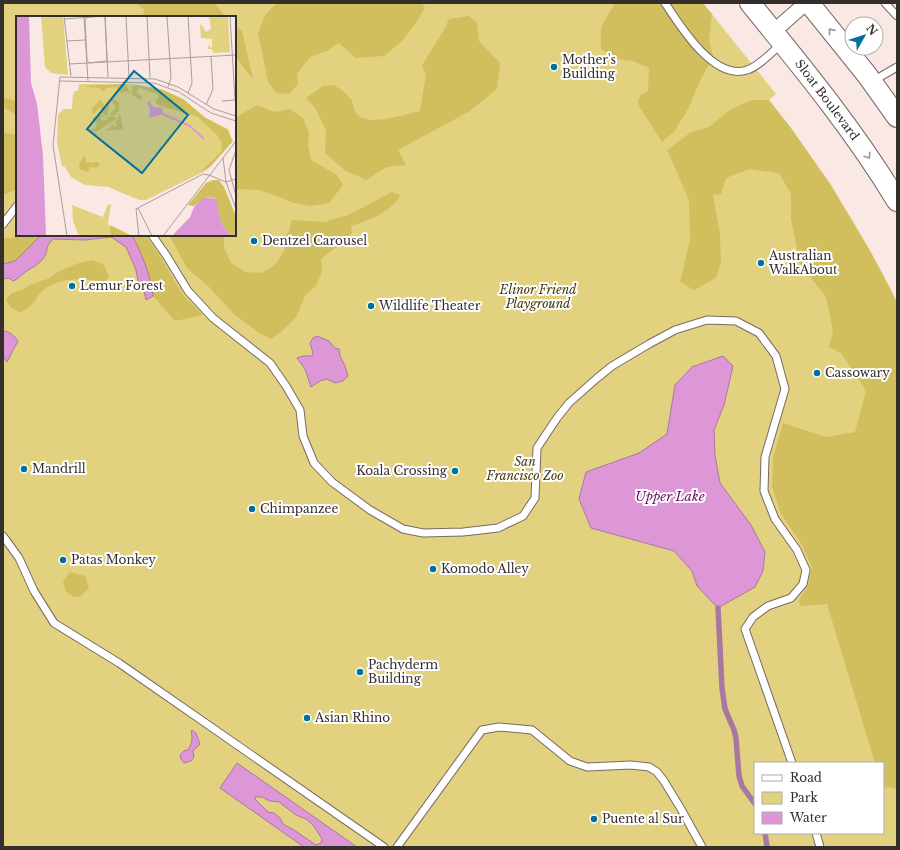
<svg xmlns="http://www.w3.org/2000/svg" width="900" height="850" font-family="'Libre Baskerville',serif">
  <rect width="100%" height="100%" fill="#f9e8e3"/>
  <path fill="#e2d280" fill-rule="evenodd" d="M3,3H703L776,94L769,100C818,163 862,230 897,302V847H3ZM17,17H235V235H17ZM755,763H883V833H755Z"/>
  <path fill="#d1be5d" d="M135,3H214L226,17H143L144,9Z
    M276,3H421L425,7L416,23L402,41L384,56L356,58L339,43L327,51L310,57L297,74L298,84L289,94L276,93L268,82L258,33L265,16Z
    M615,3H703L712,14L709,40L713,56L700,81L688,109L674,132L662,142L639,106L638,101L640,96L648,91L649,68L633,61L617,59L601,49V27Z
    M469,16L477,23L479,41L500,63L497,89L470,111L398,150L406,165L387,167L366,180L358,176L346,171L325,153L326,131L316,109L306,98L323,86L334,85C340,89 346,93 351,99C354,104 353,112 359,116C371,126 406,114 420,111L426,74L422,65L444,30L449,19Z
    M235,26L242,31L253,79L235,56Z
    M5,98L12,100H17V115L3,107V99Z
    M752,100H769L791,128L831,185L871,253L897,302V789L883,787V763H875L827,604L800,606L799,600L808,585L812,567L802,545L781,514L772,487L773,458L783,423L826,437L855,432L866,391L841,353L829,347L833,331L826,297L800,264L791,219V194L779,173L749,169L726,178L721,194L713,195L720,234L721,263L716,278L694,290L680,282L690,240L689,200L667,150L691,132L709,127L731,109Z
    M257,105L274,112L290,109L303,118L309,132L308,143L311,160L337,175L343,185L329,203L310,206L294,203L272,194L258,190L235,189V116H238Z
    M3,132L17,135V189L3,195Z
    M392,192L400,195C394,211 367,221 351,226L352,233L339,245L321,259L322,272L315,287L306,294L296,317L281,332L271,339L259,333L235,315L209,287L187,268L169,235H224V248L231,263L245,272L261,273L275,265L284,251L286,235L289,231L292,220L324,222L348,215Z
    M20,235H41L15,261L3,264V238H11Z
    M132,235H145L160,256L183,295L203,315L175,321L153,296L152,285L142,255Z
    M92,260L104,265L109,276L105,282C85,278 56,276 40,293C37,297 35,302 31,305C28,308 24,310 21,313L10,307L6,299L12,293L24,289L30,285L50,278L58,272L76,264Z
    M70,572L85,576L89,588L81,596L74,597L66,592L63,582Z"/>
  <path fill="#dd96d6" stroke="#aa77a3" fill-rule="evenodd" d="M41,235H132C142,254 150,274 153,296L146,300L144,291L138,281L136,270L126,247L111,237L85,240L53,239C45,248 49,246 45,256C40,265 30,268 23,274C19,277 18,279 13,281L9,278L3,279V264L15,261Z
    M3,331C10,331 14,336 18,341L7,362L3,356Z
    M317,336L329,341L335,348L339,349L340,356L345,366L348,376L343,381L335,383L327,379L320,381L311,387L305,369L297,358L303,356H312L313,353L310,343L313,338Z
    M723,356L733,366L724,405L714,430L715,455L720,483L751,525L765,552L763,571L755,587L718,608L697,586L692,571L674,551L591,528L579,499L586,472L639,453L667,434L675,385L692,367Z
    M192,730L196,733L200,744L193,751L194,757L191,761L184,763L181,759L180,755L184,751L188,750C192,743 193,739 191,731Z
    M237,763L357,847H304L220,788ZM255,797H262L270,801L279,802L296,815L306,819L313,825L322,839L321,843L316,845L294,830L283,824L280,818L274,813L268,812L255,799Z"/>
  <g fill="none" stroke-linecap="round" stroke-linejoin="round">
    <path stroke="#aa77a3" stroke-width="5.5" d="M718,608L722,688L725,709L734,730L736,738L739,776L742,786L755,804
      M765,833L767,847"/>
    <g stroke="#786966" stroke-width="9">
      <path id="lane" d="M665,3C680,26 714,81 747,70C758,67 772,52 781,44
        M885,3L897,16
        M873,81L897,67
        M3,224L17,206
        M152,235L166,255L188,291L213,318L270,363L286,386L300,410L303,436L314,463L332,482L370,510L403,529L423,533L463,532L498,528L523,516L535,498L537,448L557,418L569,403L596,379L612,366L649,344L675,330L707,320L736,321L759,333L776,356L785,389L765,457L764,491L775,519L797,550L806,570L803,584L791,598L768,606L753,617L745,629L792,763
        M3,536L19,558L34,591L54,623L119,663L384,847
        M816,833L820,847
        M397,847L482,730L499,727L532,730L570,761L587,767L631,765L649,767L657,772L664,781L681,809L702,847"/>
    </g>
    <g stroke="#786966" stroke-width="16">
      <path id="street" d="M773,32L806,3"/>
    </g>
    <g stroke="#786966" stroke-width="22">
      <path id="secondary" d="M750,3C802,67 854,130 897,201
        M809,3L867,75L897,117"/>
    </g>
    <use href="#lane" stroke="#fff" stroke-width="7"/>
    <use href="#street" stroke="#fff" stroke-width="14"/>
    <use href="#secondary" stroke="#fff" stroke-width="20"/>
  </g>
  <defs><path id="oneway-chevron" d="M-2-3.5L2.5 0L-2 3.5" fill="none" stroke-width="1.6" stroke-linecap="round" stroke-linejoin="round"/></defs>
  <g stroke="#9a9696">
    <use href="#oneway-chevron" transform="translate(831 31) rotate(-129)"/>
    <use href="#oneway-chevron" transform="translate(868 156) rotate(56)"/>
  </g>
  <g fill="#00719c" stroke="#fff" stroke-width="1.5">
    <circle cx="554" cy="67" r="4"/>
    <circle cx="254" cy="241" r="4"/>
    <circle cx="761" cy="263" r="4"/>
    <circle cx="72" cy="286" r="4"/>
    <circle cx="371" cy="306" r="4"/>
    <circle cx="817" cy="373" r="4"/>
    <circle cx="24" cy="469" r="4"/>
    <circle cx="455" cy="471" r="4"/>
    <circle cx="252" cy="509" r="4"/>
    <circle cx="63" cy="560" r="4"/>
    <circle cx="433" cy="569" r="4"/>
    <circle cx="360" cy="672" r="4"/>
    <circle cx="307" cy="718" r="4"/>
    <circle cx="594" cy="819" r="4"/>
  </g>
  <g text-anchor="middle" stroke-width="4" stroke-linejoin="round" paint-order="stroke">
    <g font-size="12" fill="#342e2c" stroke="#fff" text-anchor="start">
      <text x="562" y="64">Mother's<tspan x="562" dy="14">Building</tspan></text>
      <text x="262" y="245">Dentzel Carousel</text>
      <text x="769" y="260">Australian<tspan x="769" dy="14">WalkAbout</tspan></text>
      <text x="80" y="290">Lemur Forest</text>
      <text x="379" y="310">Wildlife Theater</text>
      <text x="825" y="377">Cassowary</text>
      <text x="32" y="473">Mandrill</text>
      <text x="447" y="475" text-anchor="end">Koala Crossing</text>
      <text x="260" y="513">Chimpanzee</text>
      <text x="71" y="564">Patas Monkey</text>
      <text x="441" y="573">Komodo Alley</text>
      <text x="368" y="669">Pachyderm<tspan x="368" dy="14">Building</tspan></text>
      <text x="315" y="722">Asian Rhino</text>
      <text x="602" y="823">Puente al Sur</text>
    </g>
    <g font-size="12" fill="#342e2c" stroke="#fff">
      <text transform="translate(827 100) rotate(53)" y="4">Sloat Boulevard</text>
    </g>
    <g font-size="12" font-style="italic" fill="#40380e" stroke="#fff">
      <text x="538" y="294">Elinor Friend<tspan x="538" dy="14">Playground</tspan></text>
      <text x="525" y="466">San<tspan x="525" dy="14">Francisco Zoo</tspan></text>
    </g>
    <g font-size="13" font-style="italic" fill="#661062" stroke="#fff">
      <text x="670" y="501">Upper Lake</text>
    </g>
  </g>
  <g transform="translate(16 16)">
    <rect width="220" height="220" fill="#f9e8e3"/>
    <path d="M25,0H47L52,59L35,57L29,51ZM193,0H212L214,36L197,37L196,33H192V29L196,32V21L195,23L185,22L184,7L190,16L195,13ZM63,68H117L148,74L167,83L190,102L212,113L217,125L191,154L130,184H123L92,171L69,169L55,161L49,151L46,150L41,127L42,99L47,93H56L57,79L59,75H62ZM92,188L95,189L92,206L95,220H63L57,205L56,189L87,201Z" fill="#e2d280"/>
    <path d="M109,68L115,78L109,75L105,77L100,71L90,72L87,76L83,72L69,70ZM120,69L144,73L167,83L188,101L212,114L216,126L195,150L183,157L205,136L206,128L202,120L182,101L142,89L139,85L143,81L141,78L123,72L120,76L126,81L125,84L115,78L117,70ZM84,83L89,90L94,86L91,100L87,98L84,91L77,99L76,93ZM97,83L103,86V95L98,100L93,98L100,92L96,85ZM104,97L107,113L89,115L97,109L101,111L100,106ZM86,99L89,101H85V104H90L94,100L101,102L77,118L78,115L75,116V113H79L81,108L76,103L77,101ZM67,140L70,142V147L81,146L84,148L80,152L74,151L72,156L64,153L63,149ZM197,164H203L208,171L220,200V220H214L205,206L199,182L189,181L178,190L172,189L190,167ZM93,209L98,211L116,220H95Z" fill="#d1be5d"/>
    <path d="M0,0H13L15,67L21,88L27,139L30,220H0ZM133,85L137,91L146,92L147,98L133,102L134,93L131,88ZM188,181L200,183L205,206L214,220H156L174,201L178,191Z" fill="#dd96d6"/>
    <path fill="none" stroke="#dd96d6" stroke-width="2" d="M147,98L174,110L188,123"/>
    <path fill="none" stroke="#aa9e9a" stroke-width="1" d="M48,0L55,60M68,0L72,65M86,0L71,1L69,4L71,44L73,47L91,45L89,0M89,0L92,61M110,0L113,61M131,0L134,62M151,0L155,62L152,71M214,0L219,84M49,3L89,0M51,25L69,24M53,48L220,39M44,65L138,67L163,76L195,97L220,105M172,77L176,67L172,0M206,85L219,84M190,89L197,73L195,40M220,134L213,154L220,180M207,142L210,166M193,159L210,166M220,163L210,166L220,193M122,192L136,220M51,220L37,129L44,61L139,63L162,71L198,93L220,100M123,220L120,193L187,158L193,159M147,220L220,125"/>
    <path fill="#00719c" fill-opacity="0.15" stroke="#00719c" stroke-width="2" d="M118,55L172,99L126,157L71,113Z"/>
    <rect width="220" height="220" fill="none" stroke="#342e2c" stroke-width="2"/>
  </g>
  <rect width="900" height="850" fill="none" stroke="#342e2c" stroke-width="8"/>
  <rect x="754" y="762" width="130" height="72" fill="#ffffff" stroke="#aeabab"/>
  <rect x="762" y="775" width="20" height="6" fill="#ffffff" stroke="#aeabab"/>
  <text x="790" y="782" font-size="12" fill="#342e2c">Road</text>
  <rect x="762" y="792" width="20" height="12" fill="#e2d280" stroke="#aeabab"/>
  <text x="790" y="802" font-size="12" fill="#342e2c">Park</text>
  <rect x="762" y="812" width="20" height="12" fill="#dd96d6" stroke="#aeabab"/>
  <text x="790" y="822" font-size="12" fill="#342e2c">Water</text>
  <g transform="translate(864 36) rotate(51)"><circle r="19" fill="#ffffff" stroke="#aeabab"/>
  <path d="M0-3L7 15L0 10L-7 15Z" fill="#00719c"/>
  <text y="-6" font-size="11" font-weight="bold" text-anchor="middle" fill="#342e2c">N</text>
  </g>
</svg>
